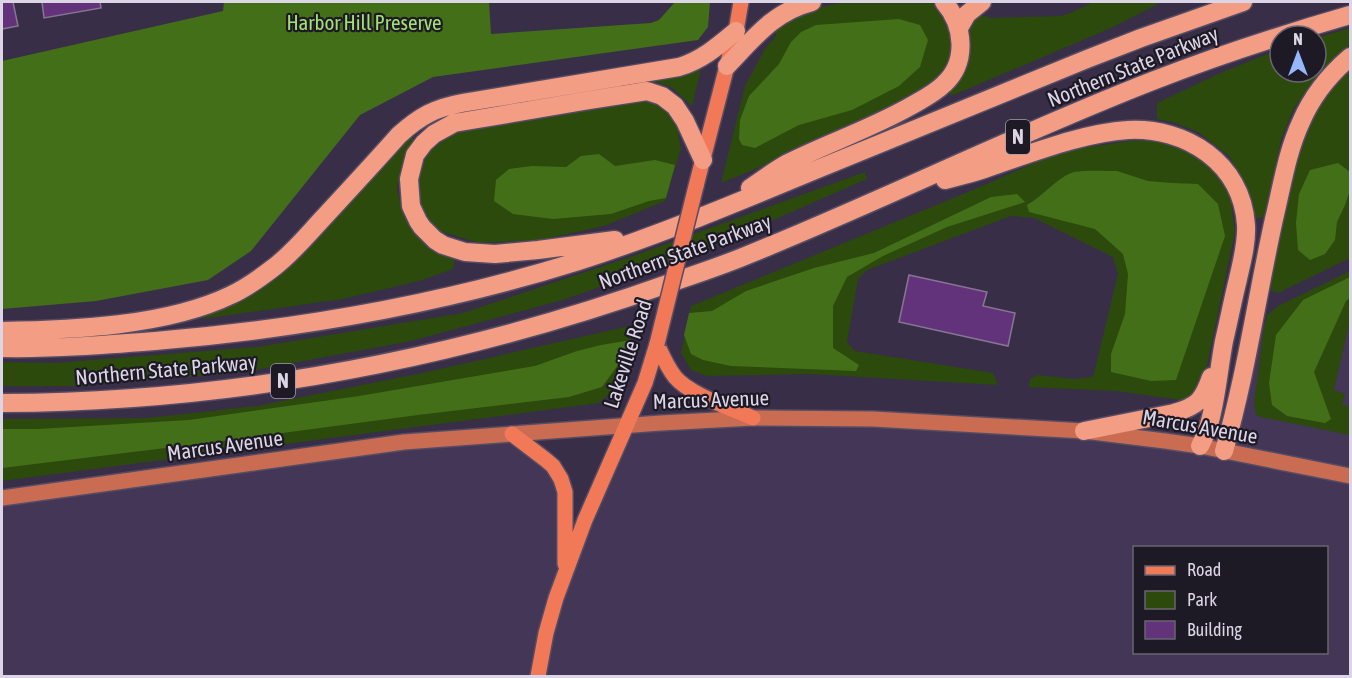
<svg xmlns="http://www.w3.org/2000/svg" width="1352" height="678" font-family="'Asap Condensed',sans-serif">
  <rect width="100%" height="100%" fill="#382e48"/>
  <path fill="#433657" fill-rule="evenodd" d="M1350,285V676H2V498L512,434L557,472L565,571L626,425L873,419L1224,451L1253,328ZM1134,548H1326V652H1134Z"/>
  <path fill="#2b4a0c" d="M846,2H935L946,18L951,40L950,61L934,82L853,129L721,183L745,86L766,47L776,36L774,27L805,10Z
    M1093,2H1162L1111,28L951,96L948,88L966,62L971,44L968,21L972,15H981L991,18L1061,16L1068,14Z
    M1350,28V45L1344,49L1314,80L1293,110L1281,140L1265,216L1256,219L1246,187L1229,156L1198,132L1172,122L1157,119V103L1218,74L1280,49V72H1316V38Z
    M1350,66V258L1278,293L1269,289V281L1296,152L1322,97Z
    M701,69L692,106L671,87L652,81L651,77Z
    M633,98L657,99L673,112L682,131L678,134L681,149L665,201L604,226L540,240L480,243L435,230L420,207L416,180L428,153L456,130Z
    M408,134L414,139L404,160L397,188L402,211L416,232L455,258L453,269L419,281L342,299L203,319L202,315L241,299Z
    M1167,140L1206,160L1230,193L1235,232L1204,380L1194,397L1181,400L1116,391L1029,387L1030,379L1037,375L1074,379L1093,377L1118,274L1113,257L1034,218L1011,216L867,270L858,279L847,342L855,351L993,373L998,385L809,374L707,376L691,370L681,353L691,306L980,187L1061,151L1130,141Z
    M865,172L867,179L728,240L566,299L411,341L245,372L79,386H2V362L55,363L257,347L463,313L636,255Z
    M1350,271V320L1334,390L1345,394L1342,405L1350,406V435L1261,417L1256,415L1254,402L1263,334L1267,315L1278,306Z
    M634,325L629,350L632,361L620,384L599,403L2,481V419L147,418L257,406L427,372Z"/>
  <path fill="#446f19" d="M224,2H489L491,34L651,23L659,20L675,2H710L708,27L698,40L433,77L360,115L251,251L208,280L96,301L2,309V61L223,11Z
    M899,19L920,25L928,40L920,67L899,86L852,110L799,125L755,148L742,145L739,139L740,120L749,96L779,64L791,42L801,32L816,25Z
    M599,154L615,166L655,160L675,165L666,198L649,201L611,214L553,219L513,214L494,201L496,180L509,169L532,166L566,167L581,156Z
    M1338,163L1350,172V190L1345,205L1337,222L1335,240L1325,254L1310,260L1298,250L1296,223L1299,194L1310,170Z
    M1117,171L1148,181L1172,183L1198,184L1218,204L1225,236L1176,380L1151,381L1111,372V354L1125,314L1128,274L1123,254L1095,229L1029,212L1027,205C1042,197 1059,176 1074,172C1086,170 1104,171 1117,171Z
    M1017,194L1025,202L947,227L883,256L847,277L833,306V348L859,365L856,371L731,366L703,360L691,354L684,335L689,313L712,311L746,291L814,268L874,253L991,197Z
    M1350,277V298L1346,301L1314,372L1331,419L1325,423L1287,416L1272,405L1269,383L1276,335L1303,300Z
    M631,340L629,350L602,387L569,397L418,415L223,441L2,468V429H38L189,420L359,396L535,366L577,351L601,345Z"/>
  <path fill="#62337a" stroke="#877592" stroke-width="1.5" d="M2,2H13L18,26L2,29Z
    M42,2H100L101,8L44,18Z
    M909,275L987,292L983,306L1015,313L1008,346L899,322Z"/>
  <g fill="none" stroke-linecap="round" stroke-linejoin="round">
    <g stroke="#554c64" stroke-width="18">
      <path id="secondary" d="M2,498L404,442L661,423L753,418L873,419L1084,431L1165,441L1200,446L1350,476"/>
    </g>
    <g stroke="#554c64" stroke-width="18">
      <path id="primary" d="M696,186L736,31L741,2
        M657,344C662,355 667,367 675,377C690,395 731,408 753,418
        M512,434L546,460L553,466L561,479L565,492V564
        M538,676L546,633L556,598L585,520L645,383L657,344"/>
    </g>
    <g stroke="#554c64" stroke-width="21">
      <path id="highway" d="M959,28L967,14L982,2
        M727,66C754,38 773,12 812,2
        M945,180C961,176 977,172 993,166C1035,152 1083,133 1128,130C1186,127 1242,163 1246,225C1247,243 1242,261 1238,279C1233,299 1229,320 1224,341C1219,367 1217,395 1210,421C1208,430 1204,438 1200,446
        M750,188C762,180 775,170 788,163C828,143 870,129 909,107C921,100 934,94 944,84C968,62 964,25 944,2
        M615,240L538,250L495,254L465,252L443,245L435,240L422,227L418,221L411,206L409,179L415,155L424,143L434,134L454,123L584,101L647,91L662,96L675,106L685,121L703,160
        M2,331C72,330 167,326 231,295C246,288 260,278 273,268C293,253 308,234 325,216C350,189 375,162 399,135C420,116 435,108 462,103L679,67C702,60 718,46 736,31
        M2,348C53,349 104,345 155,341C299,329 442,304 579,261C659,235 736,203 813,171C905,134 996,96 1087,59L1141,38L1243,2
        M2,403C231,402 454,360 670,283C697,274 724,265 750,254C886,199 1018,133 1155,80C1219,55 1284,34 1350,15
        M1084,431L1174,413C1198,406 1203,400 1211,377
        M1224,451C1246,375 1257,296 1274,219C1282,186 1287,152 1301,122C1312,96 1329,75 1350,57"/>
    </g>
    <use href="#secondary" stroke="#c96c52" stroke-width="15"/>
    <use href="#primary" stroke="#f17958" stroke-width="15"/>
    <use href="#highway" stroke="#f39d84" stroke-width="18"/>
    <g stroke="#554c64" stroke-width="18" stroke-linecap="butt">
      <path id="primary-bridge" d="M657,344L696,186"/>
    </g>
    <use href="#primary-bridge" stroke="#f17958" stroke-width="15"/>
  </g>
  <g text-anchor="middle" stroke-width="4.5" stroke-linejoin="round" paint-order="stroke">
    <g fill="#1d1925" stroke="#a29dac" stroke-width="1.5">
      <rect x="1006" y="120" width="24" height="34" rx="4.5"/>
      <rect x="271" y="364" width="24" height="34" rx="4.5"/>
    </g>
    <g font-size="20" font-weight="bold" fill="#dbd5e6">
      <text x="1018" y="144">N</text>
      <text x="283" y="388">N</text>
    </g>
    <g font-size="21" fill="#a3e073" stroke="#1d1925">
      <text x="364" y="30">Harbor Hill Preserve</text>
    </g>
    <g font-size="21" fill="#dbd5e6" stroke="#1d1925">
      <text transform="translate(1133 67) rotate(-22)" y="7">Northern State Parkway</text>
      <text transform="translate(685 252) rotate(-20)" y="7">Northern State Parkway</text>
      <text transform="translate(628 354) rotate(-72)" y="7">Lakeville Road</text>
      <text transform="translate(166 370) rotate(-5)" y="7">Northern State Parkway</text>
      <text transform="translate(711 400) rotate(-2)" y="7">Marcus Avenue</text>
      <text transform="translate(1200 427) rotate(10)" y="7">Marcus Avenue</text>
      <text transform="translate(225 446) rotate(-8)" y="7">Marcus Avenue</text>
    </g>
  </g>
  <rect width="1352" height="678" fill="none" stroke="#dbd5e6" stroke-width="6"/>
  <rect x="1133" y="546" width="195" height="108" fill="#1d1925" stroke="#696472" stroke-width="1.5"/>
  <rect x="1145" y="566" width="30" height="9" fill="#f17958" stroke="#696472" stroke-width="1.5"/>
  <text x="1187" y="576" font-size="18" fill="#dbd5e6">Road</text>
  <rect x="1145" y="591" width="30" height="18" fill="#2b4a0c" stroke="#696472" stroke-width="1.5"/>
  <text x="1187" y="606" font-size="18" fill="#dbd5e6">Park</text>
  <rect x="1145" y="621" width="30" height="18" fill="#62337a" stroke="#696472" stroke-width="1.5"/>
  <text x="1187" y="636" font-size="18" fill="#dbd5e6">Building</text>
  <g transform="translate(1298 54)"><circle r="28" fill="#1d1925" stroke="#696472" stroke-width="1.5"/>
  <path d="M0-4.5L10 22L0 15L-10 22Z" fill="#96b6fd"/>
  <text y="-9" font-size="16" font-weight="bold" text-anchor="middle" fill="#dbd5e6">N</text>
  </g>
</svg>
